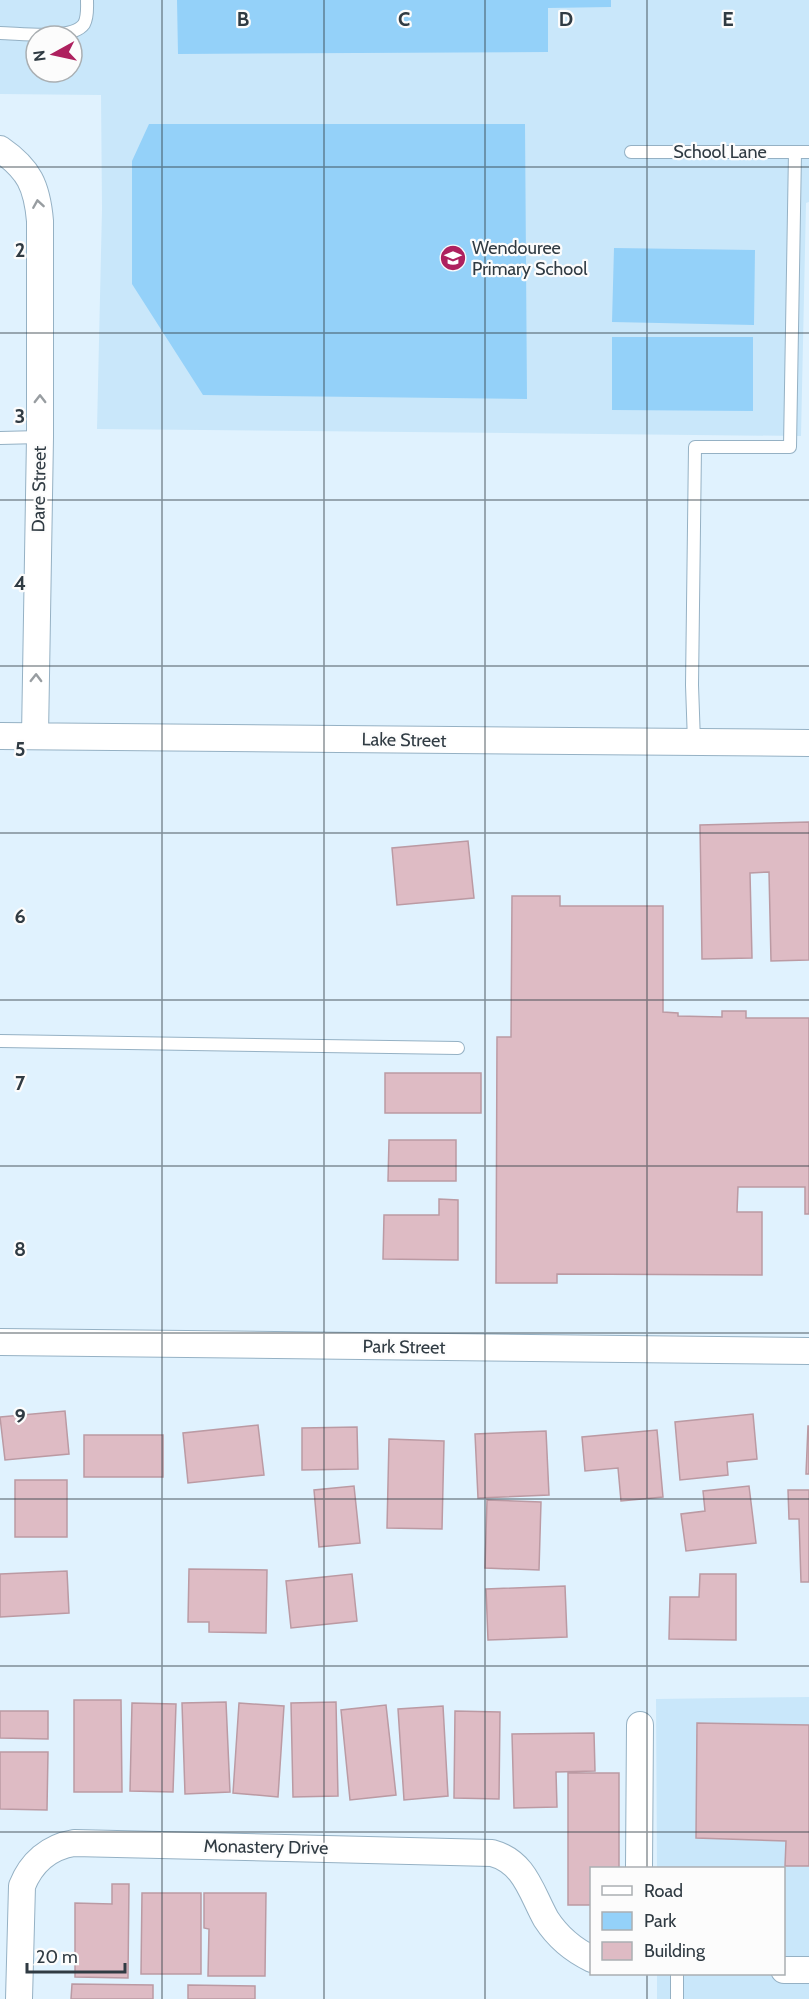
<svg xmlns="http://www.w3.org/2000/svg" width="809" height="1999" font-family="Cabin,sans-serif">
  <rect width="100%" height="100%" fill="#e0f2fe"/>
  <path fill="#c9e7fa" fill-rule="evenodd" d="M0,0H809V202L806,203L801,436L97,429L102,209L101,95L0,94ZM36,36H72V72H36Z
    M809,1697V1999H657V1974H784V1868H657L656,1699Z"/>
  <path fill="#94d1f9" d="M177,0H611V7L548,8V52L178,54Z
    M149,124H525L527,399L203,395L132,284V161Z
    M614,248L755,250L754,325L612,322Z
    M612,337H753V411L612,410Z"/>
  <path fill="#debbc4" stroke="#bb9aa3" stroke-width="1.5" d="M809,822V960L771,961L769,872L750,873L752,958L702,959L700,825Z
    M468,841L474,898L397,905L392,848Z
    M512,896H560V906H663V1012L678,1013V1016L722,1017V1011H746V1018H809V1214H805V1187H738L737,1212H762V1275L557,1274V1283H496L497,1037H511Z
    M385,1073H481V1113H385Z
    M389,1140H456V1181H388Z
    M439,1199L458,1200V1260L383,1259L384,1215H439Z
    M65,1411L69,1454L5,1460L0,1417Z
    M753,1414L757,1459L727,1462L728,1475L680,1480L675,1422Z
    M258,1425L264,1475L188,1483L183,1433Z
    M808,1426H809V1474H806Z
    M357,1427L358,1469L302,1470V1428Z
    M657,1430L663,1497L621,1501L618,1468L585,1471L582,1437Z
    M546,1431L549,1495L478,1498L475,1434Z
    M84,1435H163V1477H84Z
    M389,1439L444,1441L442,1529L387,1528Z
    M15,1480H67V1537H15Z
    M354,1486L360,1543L319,1547L314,1490Z
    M749,1486L756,1543L686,1551L681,1514L705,1511L703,1491Z
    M788,1490H809V1582H801L799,1519H789Z
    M487,1500L541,1502L539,1570L485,1568Z
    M189,1569L267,1570L266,1633L209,1632V1622H188Z
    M67,1571L69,1613L0,1617V1574Z
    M352,1574L357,1621L291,1628L286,1581Z
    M700,1574H736V1640L669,1639L670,1597H699Z
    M565,1586L567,1637L488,1640L486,1589Z
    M74,1700H121L122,1792H74Z
    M226,1702L230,1792L185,1794L182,1703Z
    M336,1702L338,1796L293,1797L291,1703Z
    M132,1703L176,1704L173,1792L130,1791Z
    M239,1703L284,1706L278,1797L233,1793Z
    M386,1705L396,1795L350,1800L341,1710Z
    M443,1706L448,1796L404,1800L398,1709Z
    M0,1711H48V1739L0,1738Z
    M455,1711L500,1712L499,1799L454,1798Z
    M697,1723L809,1725V1866H785L786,1841L696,1838Z
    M594,1733L595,1771L556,1772L557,1807L514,1808L512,1734Z
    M0,1752H48L47,1810L0,1809Z
    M568,1773H619V1868H592V1905H568Z
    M112,1884H129L128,1978L75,1977V1903L112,1904Z
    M142,1893H201V1974H141Z
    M204,1893H266L265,1976H208L209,1929L204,1928Z
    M72,1984L153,1985V1999H71Z
    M188,1985L255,1986V1999H188Z"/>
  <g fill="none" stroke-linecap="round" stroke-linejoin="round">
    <g stroke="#95b1c4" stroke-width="14">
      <path id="lane" d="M0,33C19,33 72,41 84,24C88,17 87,8 87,0
        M631,152H809
        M0,438L40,437
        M694,742L692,685L695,447H790L795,152
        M0,1041L458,1048
        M677,1999V1974"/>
    </g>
    <g stroke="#95b1c4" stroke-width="28">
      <path id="street" d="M0,149C29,169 37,186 40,221V437L35,736
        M0,736L809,743
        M0,1342L809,1351
        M639,1868L640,1725
        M784,1970H809
        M19,1999L22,1886C31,1863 49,1847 74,1843L492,1853C525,1862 531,1892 546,1919C557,1936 573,1950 592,1959"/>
    </g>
    <use href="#lane" stroke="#fff" stroke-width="12"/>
    <use href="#street" stroke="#fff" stroke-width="26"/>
  </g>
  <defs><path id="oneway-chevron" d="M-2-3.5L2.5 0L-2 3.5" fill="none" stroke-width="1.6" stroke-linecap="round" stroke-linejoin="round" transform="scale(1.5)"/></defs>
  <g stroke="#989da1">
    <use href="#oneway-chevron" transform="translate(38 204) rotate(-99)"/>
    <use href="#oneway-chevron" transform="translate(40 399) rotate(-90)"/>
    <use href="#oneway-chevron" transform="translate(36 678) rotate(-89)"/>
  </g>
  <path fill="none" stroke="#303b43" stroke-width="1.5" stroke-opacity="0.55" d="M162,0V1999M324,0V1999M485,0V1999M647,0V1868M0,167H809M0,333H809M0,500H809M0,666H809M0,833H809M0,1000H809M0,1166H809M0,1333H809M0,1499H809M0,1666H809M0,1832H809M647,1974V1999"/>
  <defs>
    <g id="school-disc" transform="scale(1.35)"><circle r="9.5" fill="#ae215f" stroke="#fcfcfc"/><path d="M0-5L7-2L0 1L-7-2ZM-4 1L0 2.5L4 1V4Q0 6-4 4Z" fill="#fff"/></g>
  </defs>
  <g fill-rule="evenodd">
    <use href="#school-disc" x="453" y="258"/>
  </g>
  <g text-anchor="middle" stroke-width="4.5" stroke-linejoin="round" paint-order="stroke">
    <g font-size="18" fill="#303b43" stroke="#fcfcfc">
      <text x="720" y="158">School Lane</text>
      <text transform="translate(39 489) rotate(-89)" y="6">Dare Street</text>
      <text transform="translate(404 740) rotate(1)" y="6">Lake Street</text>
      <text transform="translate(404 1347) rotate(1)" y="6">Park Street</text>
      <text transform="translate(266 1847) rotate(1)" y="6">Monastery Drive</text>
    </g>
    <g font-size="18" fill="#303b43" stroke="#fcfcfc" text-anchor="start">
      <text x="472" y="254">Wendouree<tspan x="472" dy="21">Primary School</tspan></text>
    </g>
  </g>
  <g font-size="20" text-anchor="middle" font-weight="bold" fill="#303b43" stroke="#fcfcfc" stroke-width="4.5" stroke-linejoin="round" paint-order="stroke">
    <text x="243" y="26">B</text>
    <text x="404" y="26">C</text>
    <text x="566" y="26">D</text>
    <text x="728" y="26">E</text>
    <text x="20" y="257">2</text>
    <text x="20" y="423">3</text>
    <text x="20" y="590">4</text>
    <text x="20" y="756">5</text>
    <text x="20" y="923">6</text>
    <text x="20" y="1090">7</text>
    <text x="20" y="1256">8</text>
    <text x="20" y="1423">9</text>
  </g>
  <rect x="590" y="1867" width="195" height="108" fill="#fcfcfc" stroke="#aaafb2" stroke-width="1.5"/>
  <rect x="602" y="1886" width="30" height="9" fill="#ffffff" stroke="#aaafb2" stroke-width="1.5"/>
  <text x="644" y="1897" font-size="18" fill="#303b43">Road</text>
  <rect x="602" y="1912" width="30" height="18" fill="#94d1f9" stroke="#aaafb2" stroke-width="1.5"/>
  <text x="644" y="1927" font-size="18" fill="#303b43">Park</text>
  <rect x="602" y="1942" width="30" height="18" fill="#debbc4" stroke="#aaafb2" stroke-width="1.5"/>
  <text x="644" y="1957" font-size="18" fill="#303b43">Building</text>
  <g transform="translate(54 54) rotate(262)"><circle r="28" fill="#fcfcfc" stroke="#aaafb2" stroke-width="1.5"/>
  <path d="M0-4.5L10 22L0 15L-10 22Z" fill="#ae215f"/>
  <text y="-9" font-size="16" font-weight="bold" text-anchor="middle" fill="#303b43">N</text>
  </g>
  <path d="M27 1963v9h98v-9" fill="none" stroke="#303b43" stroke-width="3"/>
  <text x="36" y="1963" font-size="18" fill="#303b43" stroke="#fcfcfc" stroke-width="4.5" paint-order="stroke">20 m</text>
</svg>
